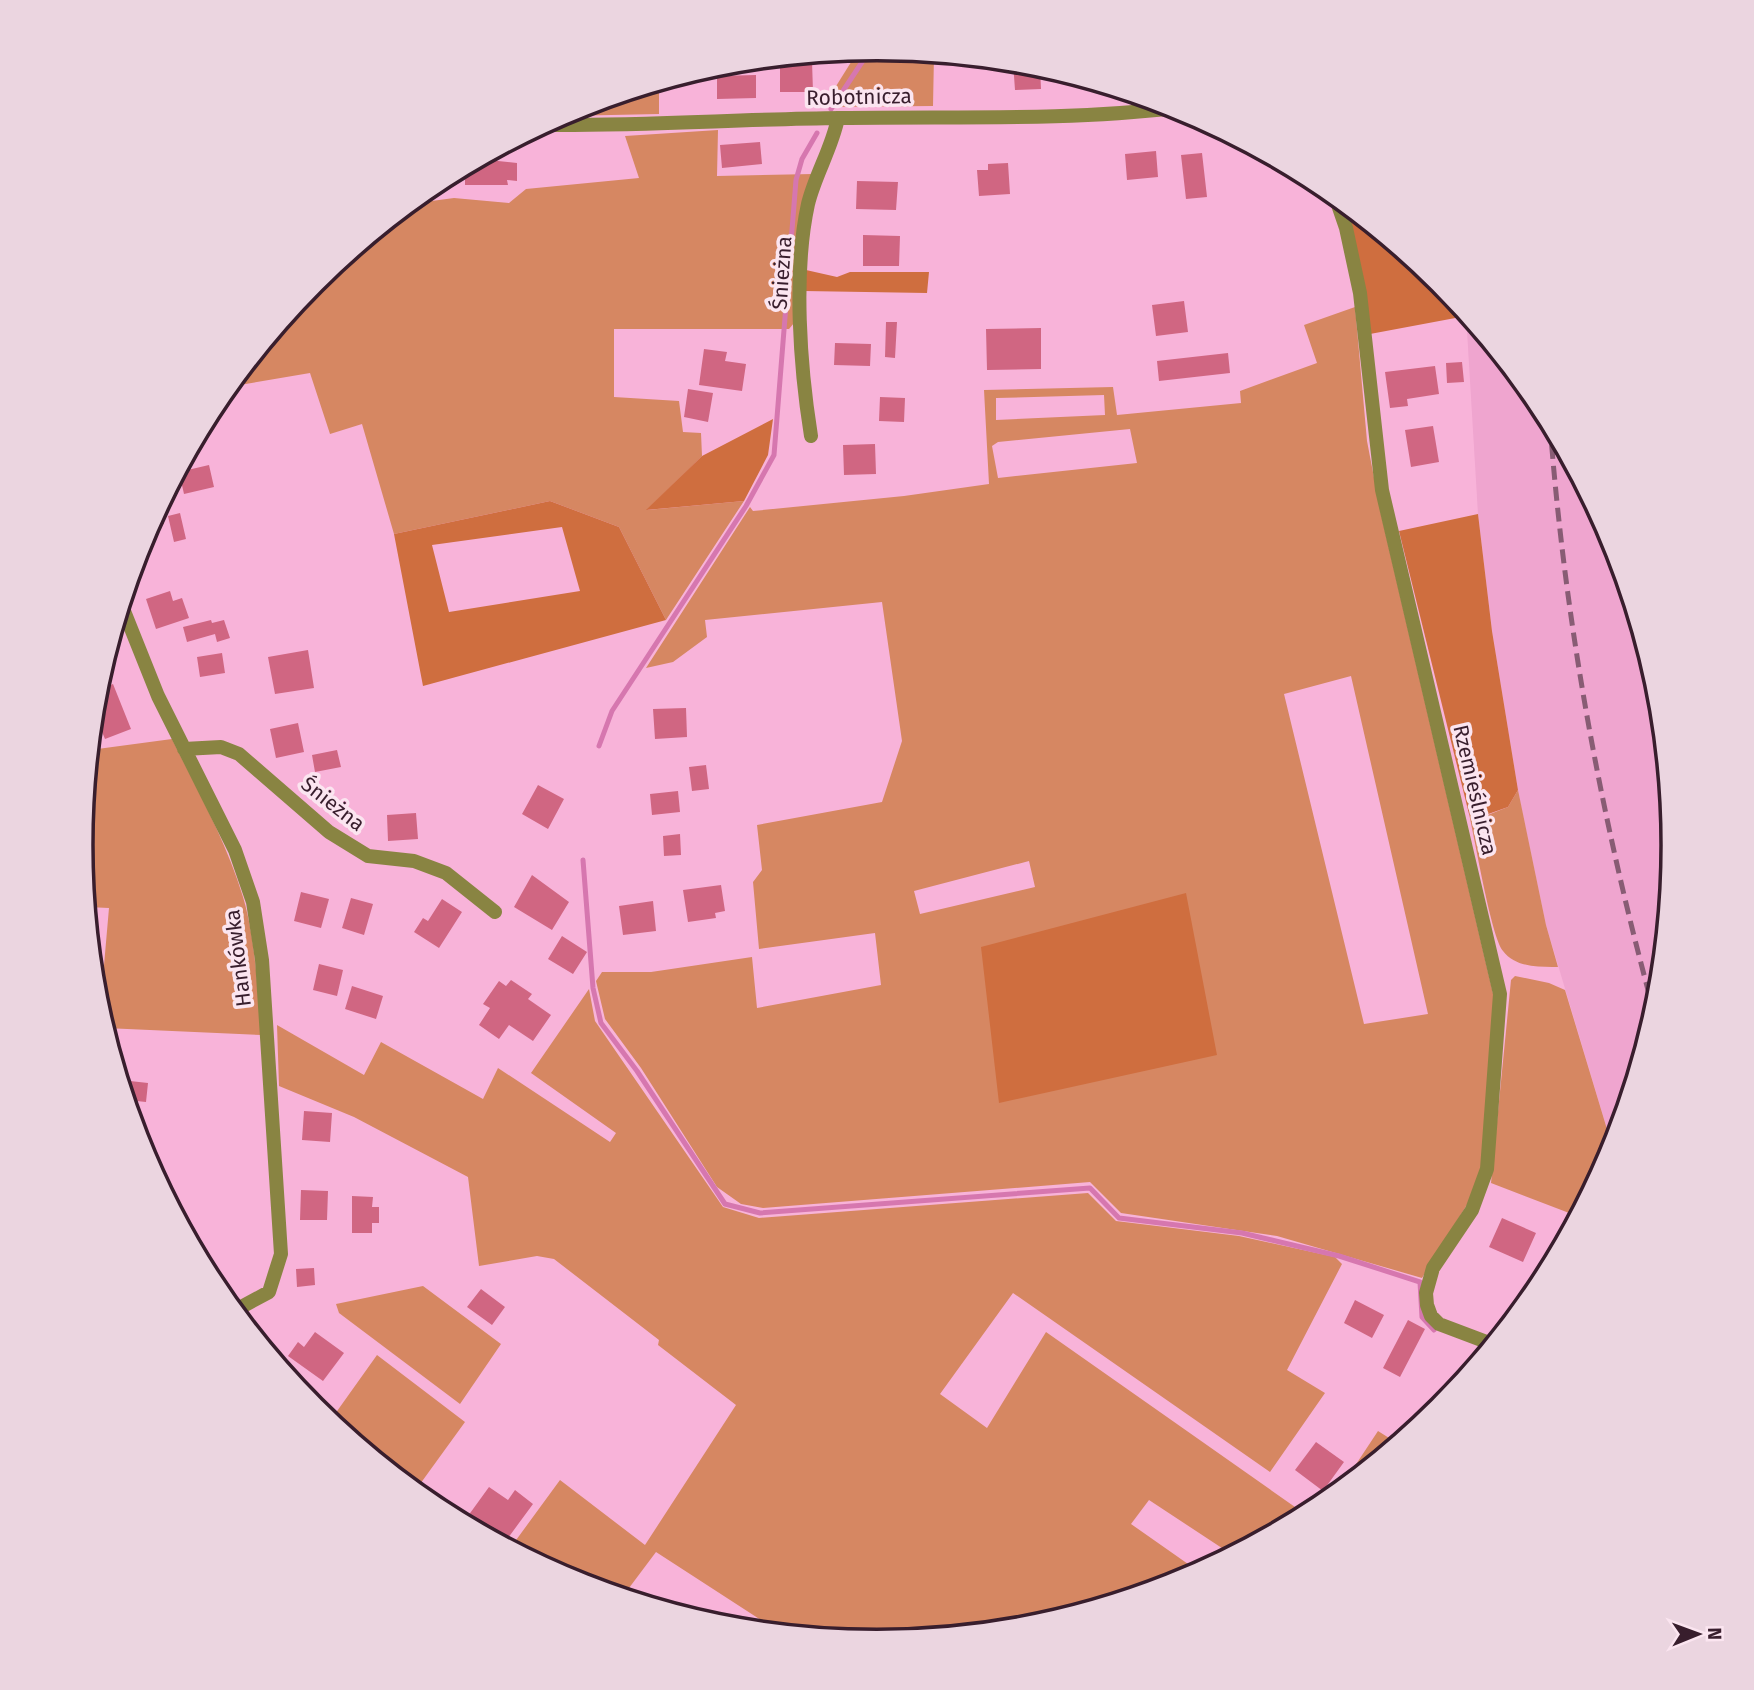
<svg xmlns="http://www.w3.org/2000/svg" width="1754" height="1690" font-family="'Fira Sans',sans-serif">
  <rect width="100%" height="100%" fill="#f8b3d9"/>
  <path fill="#efa5cf" d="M1466,314L1539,403L1613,541L1658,690L1673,845L1658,1001L1613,1149L1546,925L1519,796L1492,631L1478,514Z"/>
  <path fill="#d68762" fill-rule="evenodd" d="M877,49L934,55L933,106L823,107L858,51Z
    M659,83V114L563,116L573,109Z
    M718,130L717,176L813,174L794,323L789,329H614V397L679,401L683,432L701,433L702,456L647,510L744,501L666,620L619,527L550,501L394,534L362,424L330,434L310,373L228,387L314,282L409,204L454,198L509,203L526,189L639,178L625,136Z
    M1355,307L1367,441L1381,514L1495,1002L1482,1166L1471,1198L1422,1278L1277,1236L1121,1213L1090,1182L763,1208L741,1204L717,1187L641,1068L605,1019L596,981L602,972H651L752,957L757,1008L881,985L875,933L759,949L753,882L762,870L757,825L882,802L902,741L882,602L705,620L707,637L673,662L646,668L750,507L753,511L904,496L989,484L984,390L1113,387L1117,415L1241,403L1240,391L1317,363L1304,325ZM1104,395L1105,415L996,420V398ZM1130,429L1137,463L998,478L992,446L998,442ZM1351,676L1428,1014L1364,1024L1284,694ZM1029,861L1035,887L920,914L914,891Z
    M172,739C198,791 226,841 243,897C256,941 257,989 262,1035L105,1028L100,1011L109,908L87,907L81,845L90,750Z
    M1518,790L1546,925L1558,967C1540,967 1516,968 1503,951C1491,936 1475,839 1469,814L1485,816L1508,807Z
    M1515,976L1549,983L1565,990L1613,1149L1577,1216L1491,1183L1511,980Z
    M589,989L595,1021L723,1207L759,1218L1088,1193L1116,1221L1239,1236L1335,1257L1342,1264L1287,1370L1325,1393L1270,1472L1013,1293L940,1394L987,1428L1046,1332L1305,1514L1231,1554L1149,1500L1131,1524L1198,1571L1181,1581L1032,1626L877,1641L778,1631L656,1552L623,1596L572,1580L511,1547L560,1480L645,1545L736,1405L658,1345L659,1340L554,1259L537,1256L479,1266L468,1177L354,1117L279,1086L277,1025L364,1075L381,1042L483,1099L498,1068L610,1142L616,1133L531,1073Z
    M423,1286L501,1344L460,1404L339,1313L336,1304Z
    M377,1355L465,1422L415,1491L330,1421Z
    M1378,1431L1397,1443L1339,1490Z"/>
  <path fill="#cf6e3f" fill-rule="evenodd" d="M1341,201L1440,282L1466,316L1370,334Z
    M806,270L837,277L850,272H929L927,293L804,291Z
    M773,419L768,455L744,501L646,510L702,456Z
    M550,501L619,527L666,620L423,686L394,534ZM562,527L580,591L449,612L432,545Z
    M1478,514L1492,631L1518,790L1508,807L1477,818L1469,814L1399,531Z
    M1186,893L1217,1055L999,1103L981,947Z"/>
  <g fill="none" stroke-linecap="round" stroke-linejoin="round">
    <path stroke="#d677af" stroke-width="5" d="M831,109L870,50
      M599,746L612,711L746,506L774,455L796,180L802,159L817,133
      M583,860L593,988L601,1023L637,1071L725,1204L760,1213L1090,1188L1119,1218L1242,1233L1339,1256L1420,1282L1422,1317L1434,1330"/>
  </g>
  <path fill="#d06682" d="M780,61H812L813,92H780Z
    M1013,62L1040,66L1041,89L1015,90Z
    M756,75V98L717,99V76Z
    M760,142L762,164L722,168L720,145Z
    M1156,151L1158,177L1127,180L1125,154Z
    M1202,153L1207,197L1186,199L1181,155Z
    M479,159L517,163V181L507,180L508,185H465V167Z
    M1008,163L1010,194L979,196L977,170H988V164Z
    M857,181L898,182L896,210L856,209Z
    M863,235L900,236L899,266H863Z
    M1184,301L1188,332L1156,336L1152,305Z
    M886,322H897L895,358L885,357Z
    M1041,328V369L987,370L986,329Z
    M835,343L871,344L870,366L834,365Z
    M704,349L727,352L725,361L746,364L742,391L699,385Z
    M1228,353L1230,373L1159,381L1157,361Z
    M1462,362L1464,382L1447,383L1446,363Z
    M1435,366L1439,394L1407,399L1408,406L1390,408L1385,372Z
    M688,389L713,393L708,422L684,417Z
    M880,397L905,398L904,422L879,421Z
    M1433,426L1439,462L1411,467L1405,430Z
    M875,444L876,474L844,475L843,445Z
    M209,465L214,487L184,494L179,472Z
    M160,506L164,524L149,527Z
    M180,513L186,539L174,542L168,516Z
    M170,591L173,601L182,598L189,618L156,629L146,599Z
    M211,620L212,623L224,620L230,638L217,642L215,634L187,642L183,627Z
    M308,650L314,688L275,694L268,657Z
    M222,653L225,673L200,677L197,657Z
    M113,684L131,729L105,739L94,712L96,691Z
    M686,708L687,737L655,739L653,709Z
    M298,723L304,752L276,758L270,729Z
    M337,750L341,767L315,772L312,755Z
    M706,765L709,789L692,791L689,767Z
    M538,785L564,799L548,829L522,814Z
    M678,791L680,812L652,815L650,794Z
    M416,813L418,839L388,841L387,815Z
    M680,834L681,855L664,856L663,836Z
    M532,875L569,902L552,930L514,907Z
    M721,885L725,911L715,913L716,918L688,922L683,890Z
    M301,892L329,899L321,928L294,921Z
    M351,898L373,904L364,935L342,928Z
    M442,899L462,912L439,948L414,932L423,918L428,921Z
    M653,901L656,931L623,935L619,906Z
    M562,936L587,952L573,974L548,959Z
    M319,964L343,970L337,996L313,990Z
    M511,980L532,994L528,999L551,1015L533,1041L509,1025L499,1039L479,1025L490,1008L483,1004L499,981L506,986Z
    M352,986L383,996L376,1019L345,1009Z
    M121,1080L148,1083L146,1102L127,1100Z
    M304,1111L332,1113L330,1142L302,1140Z
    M301,1190L328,1191L327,1220H300Z
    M352,1196L373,1197L372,1207H379V1223H372V1233H352Z
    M1502,1218L1536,1233L1523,1262L1489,1247Z
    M314,1268L315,1285L297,1287L296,1269Z
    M481,1289L505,1307L492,1325L467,1307Z
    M1355,1300L1384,1315L1372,1338L1344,1323Z
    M1408,1320L1425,1329L1400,1377L1383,1368Z
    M315,1332L344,1353L323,1381L288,1356L298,1342L304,1347Z
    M1316,1442L1344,1462L1323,1491L1295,1470Z
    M489,1487L508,1500L515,1490L533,1504L505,1542L468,1516Z"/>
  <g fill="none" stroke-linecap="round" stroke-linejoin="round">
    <path stroke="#898442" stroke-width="14" d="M544,125C644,126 742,119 841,118C952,116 1064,121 1175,108
      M1335,196L1346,228L1360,293L1382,490L1500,994L1487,1169L1472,1210L1433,1268L1426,1293L1427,1305L1431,1316L1439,1324L1492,1344
      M811,436C800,367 793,273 808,204C815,175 832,148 838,118
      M122,606L158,696L235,850L253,902L262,960L281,1254L269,1292L234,1311
      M184,749L221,747L239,754L329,832L368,856L414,861L446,873L495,912"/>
    <path stroke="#885c74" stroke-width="5" stroke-dasharray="14 7" stroke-linecap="butt" d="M1550,424C1565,623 1601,819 1654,1012"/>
  </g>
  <g text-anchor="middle" stroke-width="7" stroke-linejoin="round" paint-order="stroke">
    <g font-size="21" fill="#381e2d" stroke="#fbe5f0">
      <text transform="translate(859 97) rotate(-1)" y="7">Robotnicza</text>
      <text transform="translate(782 273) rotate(-86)" y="7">Śnieżna</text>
      <text transform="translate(1475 790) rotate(77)" y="7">Rzemieślnicza</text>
      <text transform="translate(333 804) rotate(38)" y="7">Śnieżna</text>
      <text transform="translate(238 958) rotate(-97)" y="7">Hankówka</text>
    </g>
  </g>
  <path d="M0 0H1754V1690H0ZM93 845a784 784 0 1 1 1568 0a784 784 0 1 1-1568 0Z" fill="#ebd5e0" fill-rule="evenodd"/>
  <path fill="none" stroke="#381e2d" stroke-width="3.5" d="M93 845a784 784 0 1 1 1568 0a784 784 0 1 1-1568 0Z"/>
  <g transform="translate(1698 1634) rotate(89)" stroke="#fbe5f0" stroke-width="5" paint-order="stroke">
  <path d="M0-5L12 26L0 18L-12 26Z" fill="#381e2d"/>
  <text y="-10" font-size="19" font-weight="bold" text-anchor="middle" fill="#381e2d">N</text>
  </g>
</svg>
